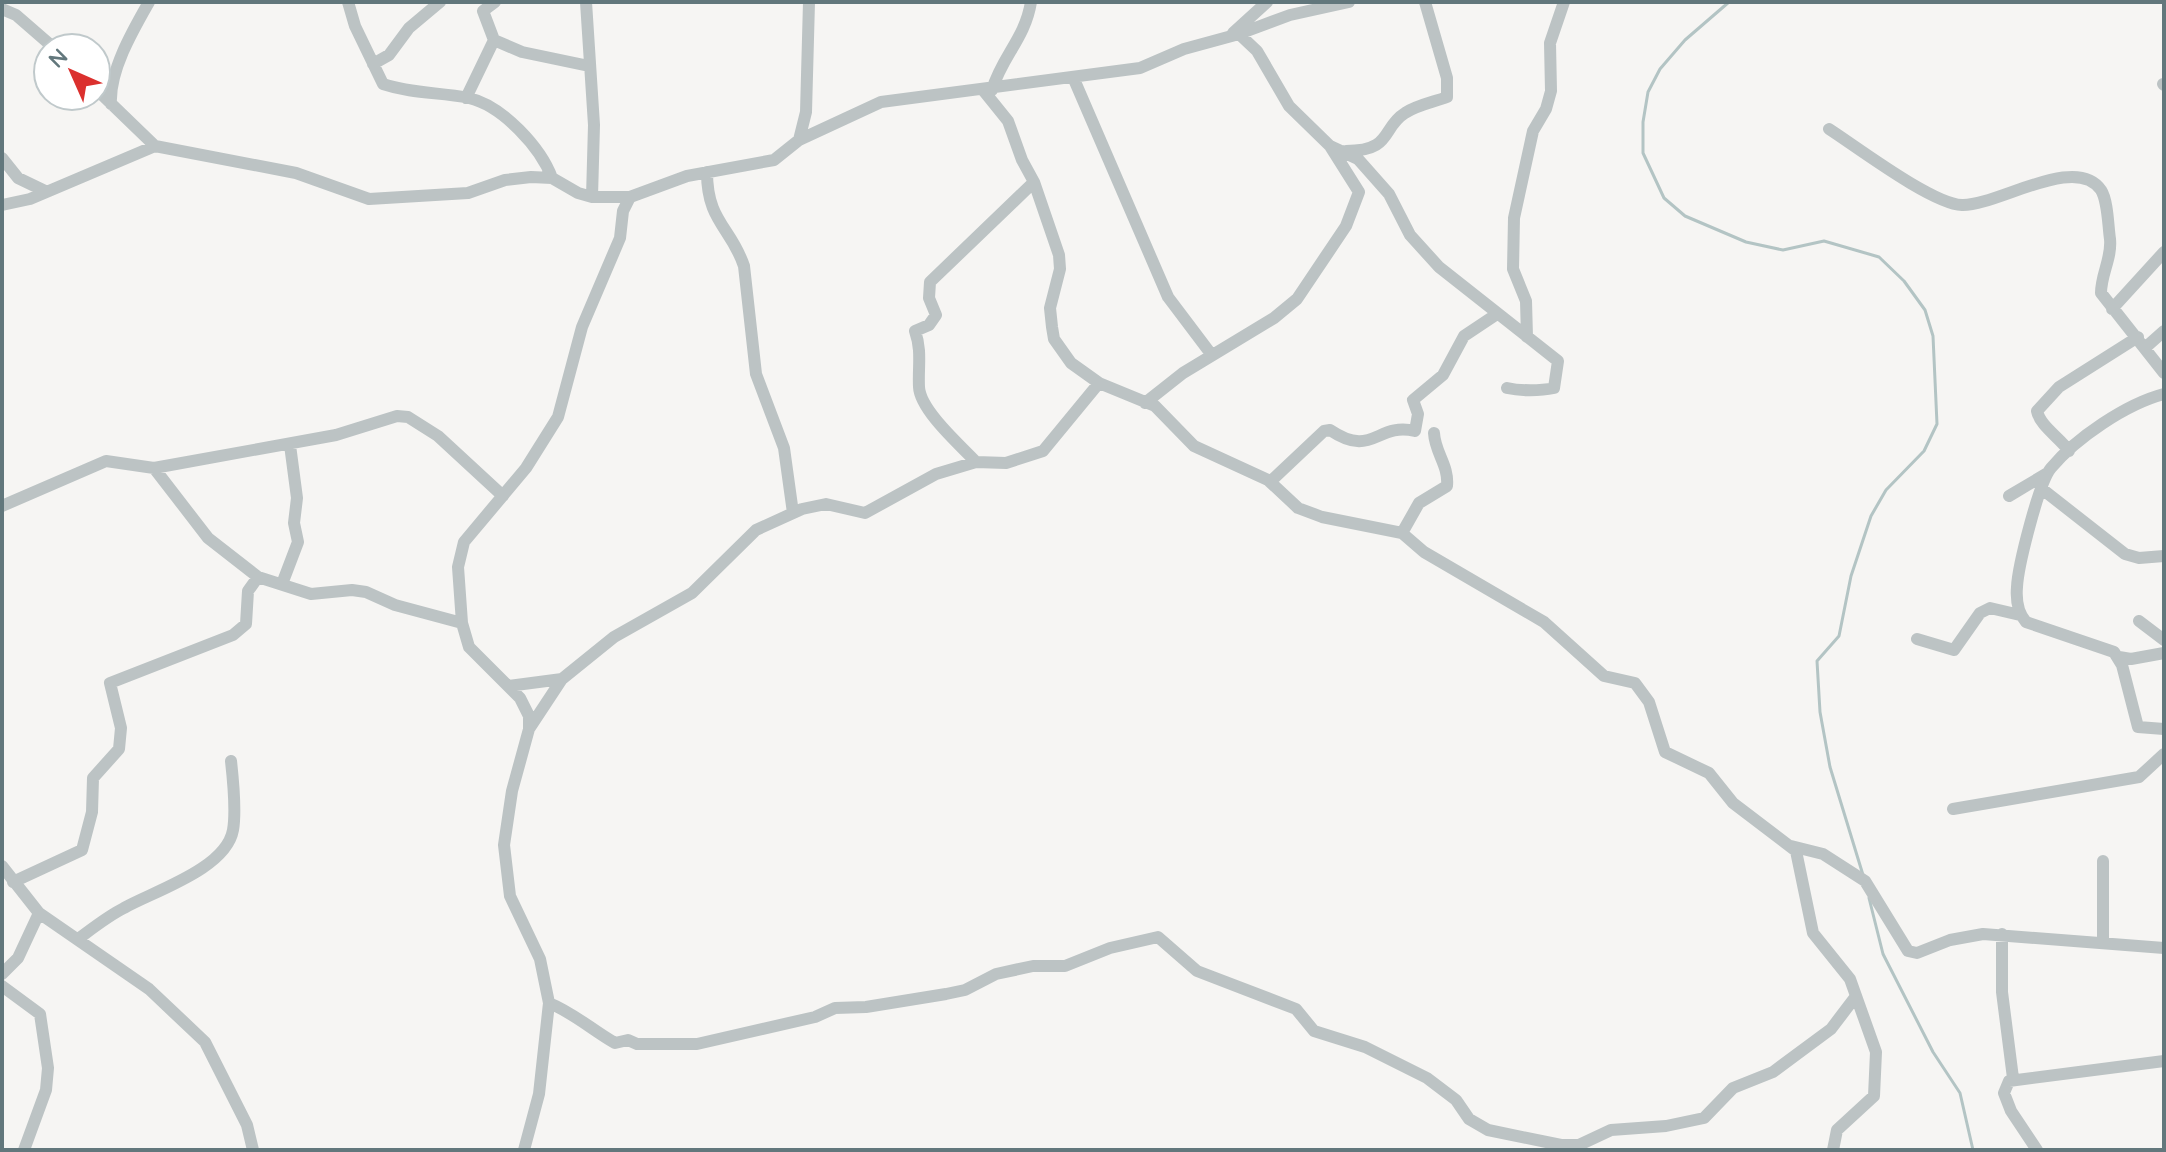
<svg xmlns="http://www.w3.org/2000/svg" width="2166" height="1152" font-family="Quicksand,sans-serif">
  <rect width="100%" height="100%" fill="#f6f5f3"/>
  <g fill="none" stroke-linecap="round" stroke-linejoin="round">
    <path stroke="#b3c4c4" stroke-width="3" d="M1729,2L1685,40L1660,69L1648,92L1643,122V153L1664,198L1685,216L1746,242L1783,250L1824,241L1879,257L1904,281L1925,310L1933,336L1937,424L1924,451L1886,490L1871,516L1851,576L1839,636L1817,661L1820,712L1830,767L1863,875
      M1869,898L1883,954L1933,1052L1960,1093L1973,1150"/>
    <path stroke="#bcc3c4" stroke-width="12" d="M348,2L355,26L383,84C413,94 439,92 469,98C503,106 541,148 552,178
      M586,2L594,125L592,197
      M2,9L16,15L54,48
      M1233,33L1267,2
      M1239,34L1290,15L1349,2
      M494,40L522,52L589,66
      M373,64L389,55L409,28L440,2
      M1073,77L1168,297L1211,354
      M2163,84L2164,85
      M96,89L155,146
      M983,90L1008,121L1022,160L1034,182L1059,255L1060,269L1050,308L1052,327L1054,339L1071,363L1099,383L1155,406L1194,446L1268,480L1298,508L1322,517L1402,533L1424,552L1544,622L1604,676L1635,683L1649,702L1665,752L1709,773L1733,803L1796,851L1813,933L1850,979L1876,1052L1874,1096L1837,1130L1833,1150
      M992,90C1002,56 1025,39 1031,2
      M466,98L494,40L483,11L495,2
      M111,104C109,71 133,30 149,2
      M1829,129C1857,147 1932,204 1962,205C1997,206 2076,153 2101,190C2108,201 2108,226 2110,239C2112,258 2101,274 2101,293L2164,373
      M799,140L881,102L1140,68L1184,49L1239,34L1257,51L1289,106L1330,146L1358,159L1389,194L1410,235L1439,267L1558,361L1554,388C1540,391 1520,391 1507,388
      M1346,151C1393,151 1381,128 1405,113C1417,105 1434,102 1447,97V78L1425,2
      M2,158L18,178L45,191
      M707,172C707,222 731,227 744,266L756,374L784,448L793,513
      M2,205L30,199L155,146L296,173L369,199L468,193L505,180L531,177L552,178L578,193L592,197H630
      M2112,309L2164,252
      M1527,337L1526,301L1513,269L1514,218L1533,131L1546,109L1551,91L1550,43L1564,2
      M2146,347L2164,331
      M2164,394C2126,404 2076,438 2051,468C2039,482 2018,566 2017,587C2016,599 2018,613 2026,622L2114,652L2122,665L2138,727L2164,729
      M1145,403L1183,373L1274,318L1297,299L1346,226L1359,192L1330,146
      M2069,451C2060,438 2040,426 2037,411L2059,387L2138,337
      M976,462C960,445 920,410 919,387C918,366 922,351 915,331L929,325L936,315L929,298L930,282L1034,182
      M154,468L208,538L258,577L311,594L352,590L366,592L395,605L462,623
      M1270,482L1324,431L1330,430C1373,459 1376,422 1415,431L1418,414L1413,400L1443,375L1464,336L1497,314
      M2042,489L2125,554L2139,558L2164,556
      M2009,496L2046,474
      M2,506L106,461L154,468L336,435L397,416L408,417L438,436L503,496
      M1402,533L1419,503L1447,486C1449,465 1435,453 1434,433
      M282,584L298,542L294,523L297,498L290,445
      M2139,621L2164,640
      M1917,639L1954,650L1980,613L1990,608L2020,615
      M2119,657L2131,659L2164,653
      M508,686L562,679
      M529,729L562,679L614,637L692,593L756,530L802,509L826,504L865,513L936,474L976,462L1006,463L1043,451L1099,383
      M1953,809L2139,777L2164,754
      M1791,846L1823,854L1865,881L1908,951L1917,953L1950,940L1983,934L2164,948
      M2,866L39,913L149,989L205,1042L247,1125L253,1150
      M13,882L82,850L92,812L93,778L119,749L121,728L110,683L233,635L246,624L248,591L258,577
      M2002,934V992L2013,1078
      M78,939C93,928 108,916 124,908C154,891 226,869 233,830C236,813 233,779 231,761
      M2103,943V861
      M2,974L18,958L39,913
      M2,986L40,1014L48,1068L46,1090L24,1150
      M549,1003C574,1013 592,1030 615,1043L628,1040L637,1044H697L815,1017L835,1008L866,1007L946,994L965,990L996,974L1033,966H1065L1110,948L1158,937L1197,971L1296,1009L1314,1031L1365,1047L1427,1078L1456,1100L1469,1119L1488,1130L1561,1145H1579L1611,1130L1666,1126L1704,1118L1733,1088L1773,1072L1831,1029L1856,996
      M524,1150L539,1094L549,1003L540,959L510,896L504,845L512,791L529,729V716L520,698L469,647L462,623L458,567L464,542L526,468L558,417L582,327L620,238L623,211L630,197L687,176L774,160L799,140L806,112L809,2
      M2037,1150L2011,1111L2004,1093L2009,1081L2164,1061"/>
  </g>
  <rect width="2166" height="1152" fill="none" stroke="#62777c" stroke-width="8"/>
  <g transform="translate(72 72) rotate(315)"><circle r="38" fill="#ffffff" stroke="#c0c9cb" stroke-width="2"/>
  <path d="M0-6L14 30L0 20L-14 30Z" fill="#db302e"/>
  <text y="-12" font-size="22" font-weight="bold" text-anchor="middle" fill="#62777c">N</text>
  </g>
</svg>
